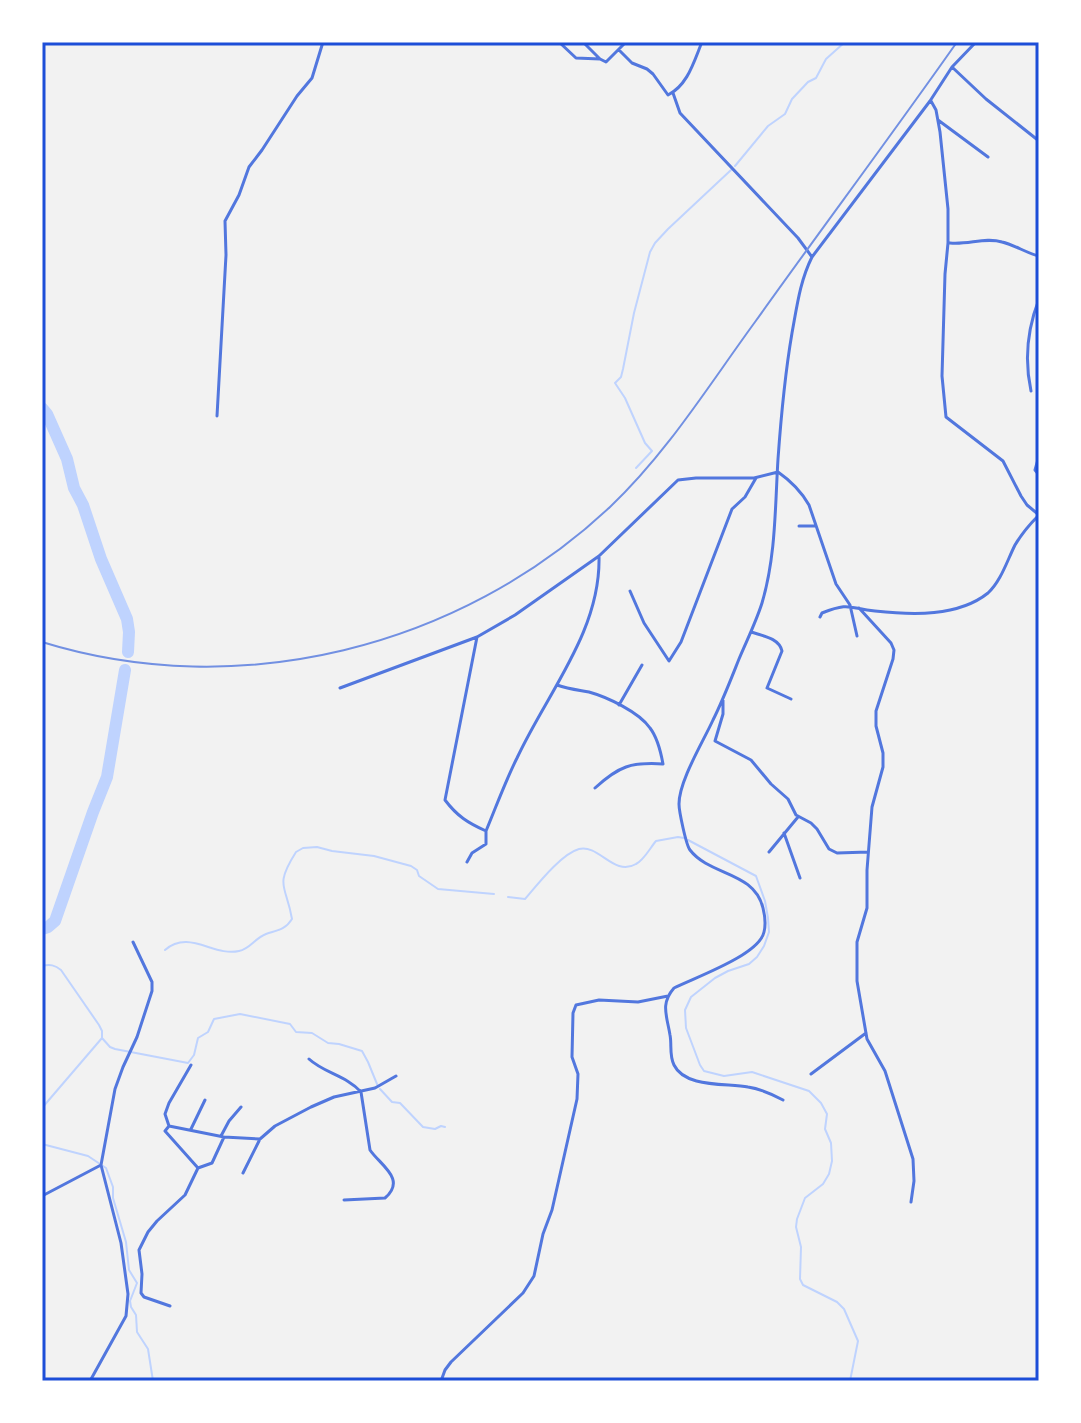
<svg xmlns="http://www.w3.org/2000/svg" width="1081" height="1423" font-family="'Public Sans',sans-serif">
  <rect width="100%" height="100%" fill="#f2f2f2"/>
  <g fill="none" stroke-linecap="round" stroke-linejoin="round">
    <path stroke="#bfd3fe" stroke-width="2" d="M735,166L768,126L785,114L792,99L808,82L816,78L826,59L845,42
      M636,468L652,451L645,443L625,398L615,383L621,377L623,369L634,313L650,252L655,243L668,229L731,170
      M688,840L756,876L765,901L768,918L769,932L764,946L757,957L749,964L728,971L715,978L691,997L685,1010L686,1028L700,1065L704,1071L724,1076L752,1072L809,1091L821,1103L827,1114L825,1129L831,1143L832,1161L829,1174L823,1184L805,1198L797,1219L796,1227L801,1247L800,1279L803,1285L837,1302L844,1309L858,1341L850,1381
      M508,897L525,899C537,885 561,854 579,849C599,844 614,877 636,864C644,860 650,848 656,841L678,837L684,838
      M165,950C189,929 214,957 239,951C250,949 255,938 266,934C278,930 285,930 292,919C286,884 274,887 296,852L303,848L317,847L332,851L374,856L411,866L417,870L419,876L438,889L494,894
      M42,966C50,964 55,965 61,970L99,1025L102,1031V1038L42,1108
      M102,1038L110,1047L115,1049L188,1063L194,1055L198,1038L208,1032L214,1019L240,1014L290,1024L296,1032L312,1033L328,1043L339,1044L362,1051L368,1062L377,1084
      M380,1089L392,1102L400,1103L423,1127L435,1129L441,1126L445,1127
      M42,1144L88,1156L106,1168L113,1187V1198L126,1242L129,1270L137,1283L130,1301L131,1307L136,1315L137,1332L148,1349L153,1381"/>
    <path stroke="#bfd3fe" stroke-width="12" d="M42,408L47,414L67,459L74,488L83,505L101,559L127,619L129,632L128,652
      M42,929L48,927L55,921L93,812L107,777L125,670"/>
    <path stroke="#5277de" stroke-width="3" d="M559,42L576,58L600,59L606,62L626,42
      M583,42L600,59
      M619,50L632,63L647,69L653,74L668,95C688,85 694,61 702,42
      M952,67L986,99L1039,141
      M673,93L680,113L798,238L812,257
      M931,101L936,110L940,132L948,209V243L945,274L942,376L946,417L1003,461L1021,496L1027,505L1039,515
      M938,120L988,157
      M950,243C968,245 985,237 1002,242C1015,245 1026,253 1039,256
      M1031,391C1024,359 1027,330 1039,299
      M217,416L226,255L225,221L239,195L249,167L262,150L297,96L312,78L323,42
      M1039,456L1035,470L1039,475
      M799,526H816
      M630,591L644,623L669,661L681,642L732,509L745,497L756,478
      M859,608L891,643L894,650L893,659L876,711V726L883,753V767L872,807L867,870V908L857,942V981L867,1039L885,1071L913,1159L914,1181L911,1202
      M820,617L822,613C850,602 848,608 875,611C912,615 958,617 988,593C1001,581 1007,561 1015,545C1021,535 1029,525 1038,516
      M751,632C763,636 779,638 782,651L767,688L791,699
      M477,637L445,800C457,816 468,823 486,831
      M557,685C568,689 578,690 589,692C607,697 639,712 650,728C657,737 661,753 663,764C631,762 619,766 595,788
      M340,688L477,637L515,615L599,556L678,480L696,478H754L778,472C791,481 801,491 809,505L836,584L850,605L857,636
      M723,700V714L715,741L751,760L771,784L788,799L796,815L811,823L817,829L829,849L837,853L868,852
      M619,705L642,665
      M784,833L800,878
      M769,852L798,817
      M467,862L472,853L486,844V831C496,807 505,782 517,758C547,693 601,631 599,556
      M309,1059C324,1073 347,1076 361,1092L370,1150C380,1165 407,1179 385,1198L344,1200
      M811,1074L866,1033
      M783,1100C772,1094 761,1089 748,1087C727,1083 685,1088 674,1065C669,1055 672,1045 670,1035C667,1016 660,1004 674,988C696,977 759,955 764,932C766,924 765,916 763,908C754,871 710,876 690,850C686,845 679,811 679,804C679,781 703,742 713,720C723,700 731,679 739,659C747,640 756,622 762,603C776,556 775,507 778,459C781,417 785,374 792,333C797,306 800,281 812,257L930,101L952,67L976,42
      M169,1126L165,1114L169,1103L191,1065
      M191,1129L205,1100
      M221,1136L229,1121L241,1107
      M198,1168L165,1131L169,1126L224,1137L260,1139L275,1126L311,1107L334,1097L375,1088L396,1076
      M243,1173L259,1141
      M42,1196L101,1165L115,1089L123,1067L137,1037L152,991V982L133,942
      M170,1306L144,1297L141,1293L142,1274L139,1250L148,1232L157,1221L185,1195L198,1168L212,1163L224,1137
      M90,1381L126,1316L128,1294L121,1243L101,1165
      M441,1381L445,1370L451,1362L523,1293L534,1276L543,1234L552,1210L577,1099L578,1074L572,1057L573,1013L576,1005L599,1000L638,1002L668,996"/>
    <path stroke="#7290e2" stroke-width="2" d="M42,642C239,703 460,648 610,507C667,453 709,385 755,322C822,228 891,136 957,42"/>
  </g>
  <rect width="1081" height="1423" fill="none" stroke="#ffffff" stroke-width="88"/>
  <rect x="44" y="44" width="993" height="1335" fill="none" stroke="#1d4ed8" stroke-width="3"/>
</svg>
